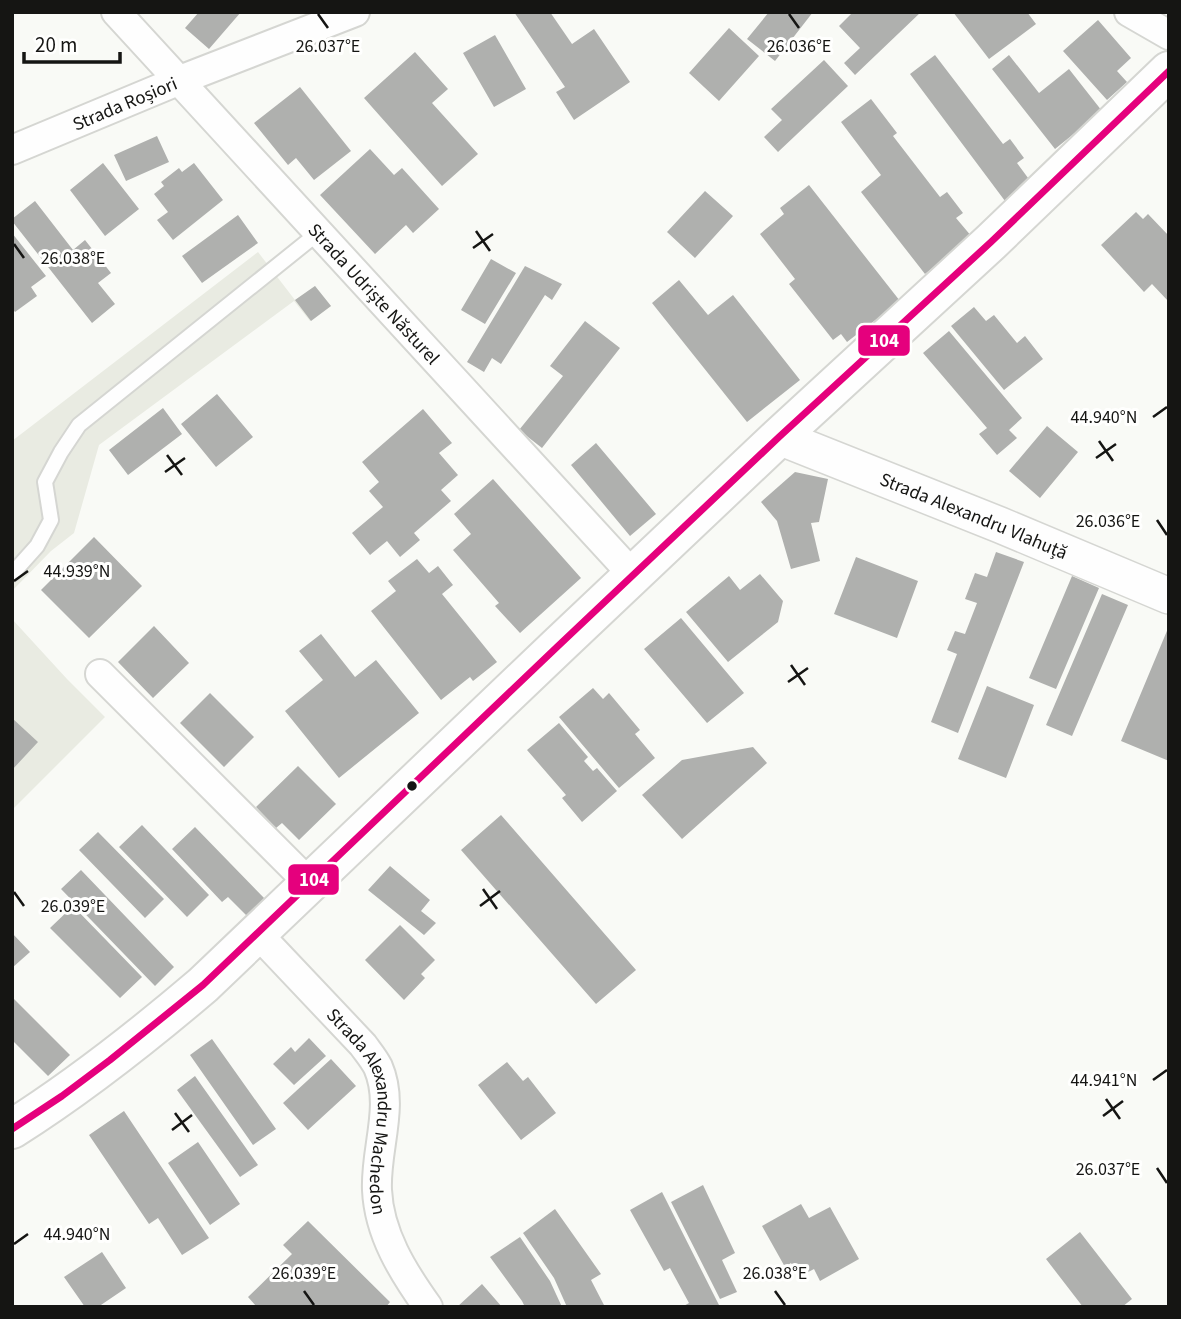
<svg xmlns="http://www.w3.org/2000/svg" width="1181" height="1319" font-family="'Source Sans 3',sans-serif">
  <rect width="100%" height="100%" fill="#f9faf6"/>
  <path fill="#e9ebe2" d="M258,252L295,300L315,286L331,306L310,321L294,301L99,445L74,533L51,551L12,591V441Z
    M12,619L67,679L105,717L12,810Z"/>
  <path fill="#afb0ae" d="M199,12H241L209,49L185,28Z
    M514,12H550L572,44L594,29L630,82L574,120L556,92L565,87Z
    M769,12H813L775,61L747,39Z
    M853,12H921L855,75L844,63L860,48L839,26Z
    M953,12H1027L1036,24L989,59Z
    M1098,20L1131,58L1117,71L1127,82L1107,100L1063,51Z
    M729,28L759,56L719,101L689,73Z
    M495,35L526,89L494,107L463,53Z
    M415,52L448,89L432,103L478,154L442,186L364,98Z
    M935,55L1003,144L1010,139L1024,158L1017,163L1031,182L1005,201L910,74Z
    M1009,55L1039,93L1069,69L1102,111L1055,149L992,69Z
    M824,60L848,86L778,152L764,137L782,120L771,109Z
    M300,87L351,151L314,180L296,158L288,165L254,123Z
    M871,99L897,133L893,136L940,197L947,192L963,213L956,218L972,237L925,274L861,192L881,175L841,122Z
    M157,136L169,162L126,181L114,155Z
    M370,149L394,175L402,168L439,209L413,233L406,225L375,254L320,195Z
    M103,163L139,209L105,236L70,190Z
    M194,163L223,200L173,240L157,220L168,212L154,194L164,186L161,182L179,168L182,172Z
    M809,185L900,301L847,342L841,334L833,340L789,284L795,279L760,234L784,214L780,208Z
    M705,191L733,216L695,258L667,232Z
    M35,201L73,250L85,240L111,273L98,283L115,304L92,323L12,221V219Z
    M1136,212L1143,219L1148,214L1169,236V302L1152,284L1144,292L1101,245Z
    M238,215L258,243L202,283L182,256Z
    M12,233L46,276L31,287L37,296L15,312L12,308Z
    M491,259L516,273L485,324L461,310Z
    M525,266L562,284L552,300L545,295L501,364L492,358L484,372L467,362Z
    M679,280L708,315L733,295L800,380L747,422L652,303Z
    M315,286L331,306L311,321L295,300Z
    M974,307L986,321L994,315L1017,343L1025,336L1043,359L1004,390L951,326Z
    M585,321L620,348L542,448L519,430L563,376L550,366Z
    M949,331L1022,418L1009,430L1017,438L997,455L979,434L987,428L923,353Z
    M217,394L253,437L216,467L181,424Z
    M163,408L182,434L128,475L109,450Z
    M423,409L452,443L439,453L458,475L441,490L451,501L414,533L420,540L400,557L387,541L370,555L352,533L383,507L369,491L379,482L362,462Z
    M1047,426L1078,452L1040,498L1009,471Z
    M596,443L656,514L630,536L571,465Z
    M795,472L828,479L819,522L811,523L820,561L791,569L777,521L761,502Z
    M493,479L581,578L520,633L495,606L499,603L453,550L471,534L454,514Z
    M94,537L142,586L89,638L41,590Z
    M996,552L1024,562L958,733L931,722L957,654L947,650L955,631L965,634L977,603L965,599L975,573L987,577Z
    M856,557L918,581L897,638L834,614Z
    M417,559L429,573L438,566L453,585L442,594L497,662L473,681L470,677L441,700L371,611L396,591L388,581Z
    M760,574L783,601L778,622L728,662L686,612L729,576L740,590Z
    M1072,576L1099,588L1056,689L1029,678Z
    M1102,594L1128,605L1072,736L1046,725Z
    M681,618L744,693L707,723L644,649Z
    M154,626L189,663L153,698L118,662Z
    M1169,626V761L1121,741Z
    M321,634L355,677L376,660L419,713L339,778L285,711L323,680L299,651Z
    M987,686L1034,705L1006,778L958,759Z
    M593,688L603,699L609,693L640,730L635,734L655,758L619,788L559,717Z
    M210,693L254,737L224,767L180,723Z
    M12,718L38,742L12,770Z
    M559,723L588,757L584,761L593,771L597,768L617,791L582,822L562,798L566,795L527,750Z
    M753,747L767,763L682,839L642,795L682,760Z
    M298,766L336,804L299,840L282,823L276,828L256,807Z
    M501,815L636,970L596,1004L461,850Z
    M142,825L209,895L187,917L119,847Z
    M195,827L266,900L248,917L228,897L222,902L172,849Z
    M98,832L164,899L145,918L79,850Z
    M390,866L430,900L421,911L436,923L424,935L368,890Z
    M81,870L174,967L155,986L61,889Z
    M73,906L142,977L120,998L50,928Z
    M400,925L435,960L421,974L425,978L404,1000L365,960Z
    M12,933L30,952L12,968Z
    M12,997L70,1055L48,1076L12,1040Z
    M309,1038L326,1056L294,1085L273,1064L291,1047L295,1052Z
    M212,1039L276,1129L253,1145L190,1055Z
    M331,1059L356,1086L308,1130L283,1103Z
    M507,1062L523,1081L528,1077L556,1113L521,1140L478,1085Z
    M195,1076L258,1165L240,1177L177,1090Z
    M124,1111L209,1238L182,1255L158,1218L149,1224L89,1135Z
    M198,1142L240,1204L210,1225L168,1163Z
    M703,1185L735,1253L722,1260L737,1292L720,1299L671,1202Z
    M662,1192L720,1307H682L689,1303L670,1268L664,1271L630,1210Z
    M801,1204L809,1218L830,1207L859,1259L820,1281L814,1269L799,1277L791,1263L785,1267L762,1226Z
    M555,1209L601,1274L591,1280L605,1307H567L554,1278L523,1233Z
    M308,1221L390,1302L386,1307H257L248,1297L292,1254L283,1245Z
    M1080,1232L1132,1299L1122,1307H1083L1046,1259Z
    M520,1237L550,1281L562,1307H525L522,1301L490,1257Z
    M102,1252L126,1288L98,1307H85L64,1277Z
    M482,1284L502,1307H457Z"/>
  <g fill="none" stroke-linecap="round" stroke-linejoin="round">
    <g stroke="#d5d6d2" stroke-width="18">
      <path id="service" d="M12,574L37,546L51,520L45,482L61,452L79,425L318,233"/>
    </g>
    <g stroke="#d5d6d2" stroke-width="32">
      <g id="minor">
        <path id="s1" d="M116,12L633,575"/>
        <path d="M1129,12L1169,35"/>
        <path id="s2" d="M12,150L180,80L355,12"/>
        <path d="M100,674L310,884"/>
        <path id="s3" d="M258,934L363,1045C368,1052 374,1059 378,1067C395,1106 375,1149 377,1190C379,1234 403,1272 428,1307"/>
      </g>
    </g>
    <g stroke="#d5d6d2" stroke-width="38">
      <g id="tertiary">
        <path id="s4" d="M779,437L1000,525L1169,596"/>
      </g>
    </g>
    <g stroke="#d5d6d2" stroke-width="42">
      <path id="secondary" d="M12,1129C80,1086 142,1037 203,985L557,647L779,437L991,242L1169,71"/>
    </g>
    <use href="#service" stroke="#fefefe" stroke-width="14"/>
    <use href="#minor" stroke="#fefefe" stroke-width="28"/>
    <use href="#tertiary" stroke="#fefefe" stroke-width="35"/>
    <use href="#secondary" stroke="#fefefe" stroke-width="38"/>
    <g stroke="#fffffe" stroke-width="12">
      <path id="bus-1" d="M12,1129L62,1096L110,1060L203,985L557,647L779,437L991,242L1169,71"/>
    </g>
    <use href="#bus-1" stroke="#e5007d" stroke-width="7"/>
  </g>
  <path fill="none" stroke="#151513" stroke-width="2.5" d="M318,14L328,28M789,14L799,28M476,231L490,251M14,244L24,258M473,248L493,234M1153,417L1167,407M1099,441L1113,461M167,455L182,475M1096,458L1116,444M165,472L185,458M1157,520L1167,535M14,581L28,571M791,665L805,685M788,682L808,668M483,889L497,909M14,892L24,906M480,906L500,891M1153,1080L1167,1070M1106,1099L1120,1119M175,1113L189,1132M1103,1116L1123,1101M172,1130L192,1115M1157,1168L1167,1183M14,1244L28,1234M304,1291L314,1305M775,1291L785,1305"/>
  <circle fill="#151513" stroke="#fffffe" stroke-width="2.5" cx="412" cy="786" r="6"/>
  <g text-anchor="middle" stroke-width="6" stroke-linejoin="round" paint-order="stroke">
    <g font-size="19" fill="#151513" stroke="#fffffe">
      <text dy="7" stroke="none"><textPath href="#s2" startOffset="122">Strada Roșiori</textPath></text>
      <text dy="7" stroke="none"><textPath href="#s1" startOffset="382">Strada Udriște Năsturel</textPath></text>
      <text dy="7" stroke="none"><textPath href="#s4" startOffset="210">Strada Alexandru Vlahuță</textPath></text>
      <text dy="7" stroke="none"><textPath href="#s3" startOffset="217">Strada Alexandru Machedon</textPath></text>
    </g>
  </g>
  <g font-size="18" text-anchor="middle" fill="#151513" stroke="#fffffe" stroke-width="6" stroke-linejoin="round" paint-order="stroke">
    <text x="328" y="52">26.037°E</text>
    <text x="799" y="52">26.036°E</text>
    <text x="73" y="264">26.038°E</text>
    <text x="1104" y="423">44.940°N</text>
    <text x="1108" y="527">26.036°E</text>
    <text x="77" y="577">44.939°N</text>
    <text x="73" y="912">26.039°E</text>
    <text x="1104" y="1086">44.941°N</text>
    <text x="1108" y="1175">26.037°E</text>
    <text x="77" y="1240">44.940°N</text>
    <text x="304" y="1279">26.039°E</text>
    <text x="775" y="1279">26.038°E</text>
  </g>
  <g stroke="#fffffe" stroke-width="2.5">
    <rect x="857" y="324" width="54" height="33" rx="7" fill="#e5007d"/>
    <rect x="287" y="863" width="53" height="33" rx="7" fill="#e5007d"/>
  </g>
  <g font-size="19" text-anchor="middle" font-weight="bold" fill="#fff">
    <text x="884" y="347">104</text>
    <text x="314" y="886">104</text>
  </g>
  <rect width="1181" height="1319" fill="none" stroke="#151513" stroke-width="28"/>
  <path d="M24 52v10h96v-10" fill="none" stroke="#151513" stroke-width="3.5"/>
  <text x="35" y="52" font-size="21" fill="#151513" stroke="#fffffe" stroke-width="5" paint-order="stroke">20 m</text>
</svg>
